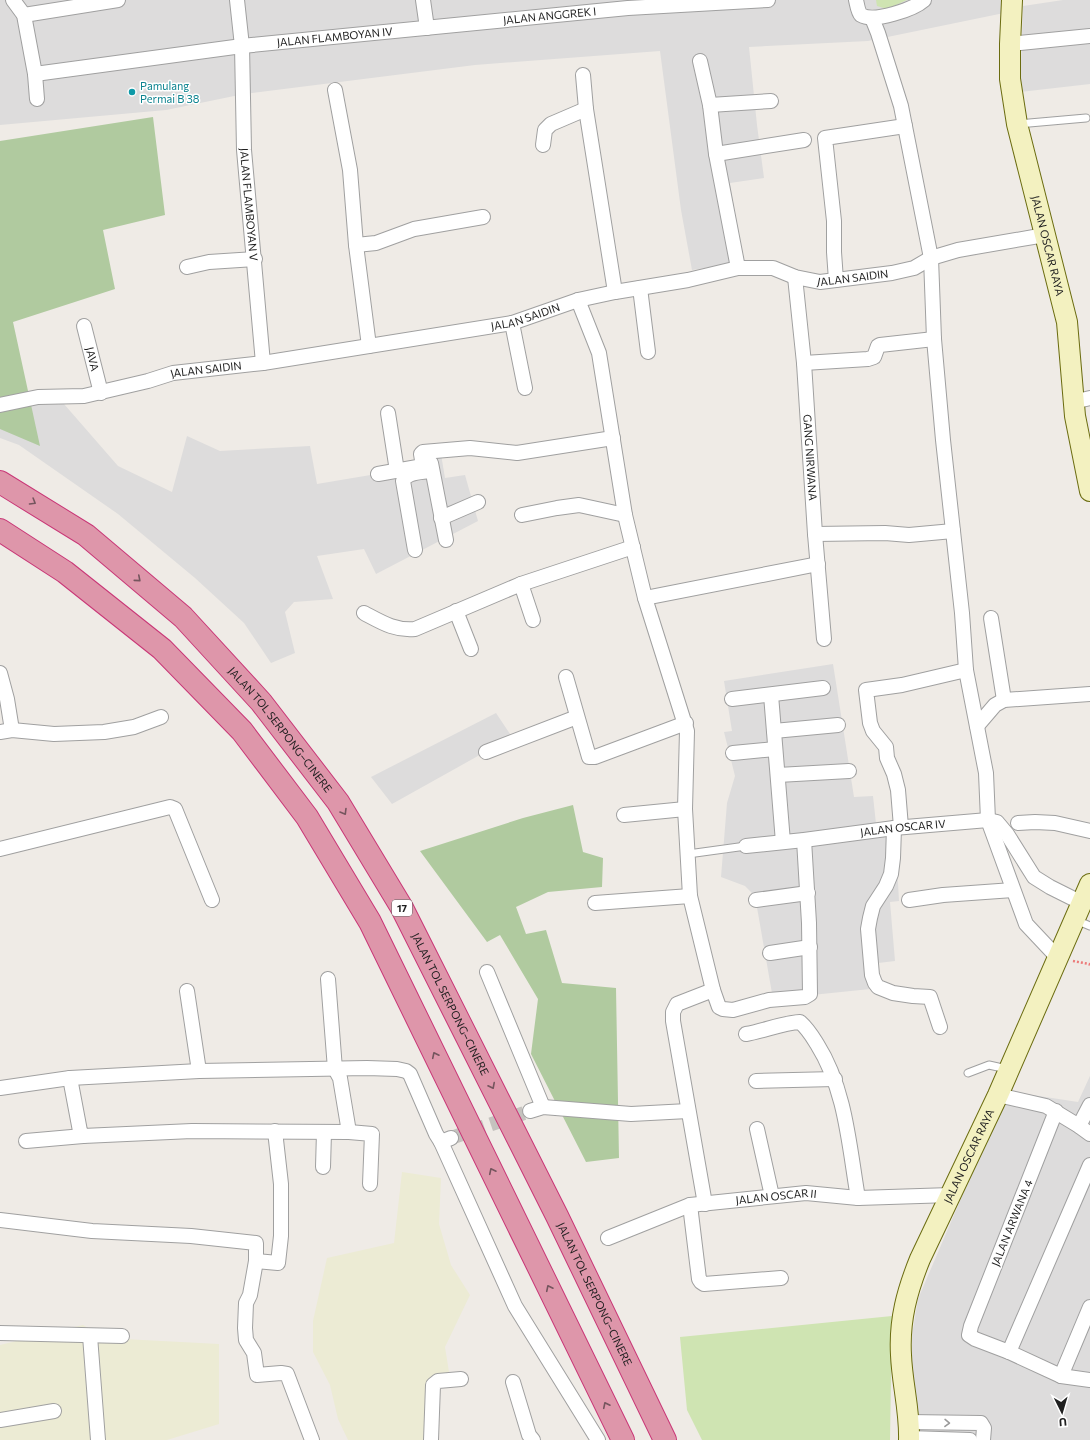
<svg xmlns="http://www.w3.org/2000/svg" width="1090" height="1440" font-family="Commissioner,sans-serif">
  <rect width="100%" height="100%" fill="#efebe6"/>
  <path fill="#dddcdc" d="M0,0H1005L1004,13L868,41L749,47L757,125L764,178L730,183L743,262L692,270L681,210L660,51L475,65L244,94L166,110L0,125Z
    M1063,0H1090V84L1020,92L1023,6Z
    M64,404L118,466L172,492L187,436L220,451L310,446L317,484L418,467L441,454L445,478L465,475L478,521L376,574L364,549L317,556L333,599L294,602L285,612L295,653L271,663L244,623L195,578L118,514L19,445L0,438V406Z
    M833,664L854,797L873,796L877,833L895,831L899,901L890,902L895,961L878,963L880,988L773,999L755,896L745,886L721,877L727,803L735,776L724,732L732,731L724,681Z
    M496,713L512,737L392,804L371,777Z
    M1090,1076V1440H911L912,1335L918,1299L1007,1091L1078,1102Z"/>
  <path fill="#ecebd4" d="M402,1172L441,1178L439,1224L451,1265L470,1295L445,1347L449,1372L428,1383L427,1440H348L338,1419L330,1385L313,1352V1321L327,1258L394,1243Z
    M83,1325L105,1338L219,1344V1424L167,1440H0V1345Z"/>
  <path fill="#cfe4b2" d="M876,0H907L887,9L877,6Z
    M892,1316L890,1440H702L687,1410L680,1337Z"/>
  <path fill="#b0ca9f" d="M153,117L165,215L103,230L115,289L13,322L40,446L0,429V141Z
    M573,805L583,852L603,858L602,887L548,892L516,907L526,934L546,930L562,983L616,988L619,1158L586,1162L531,1054L538,999L500,935L487,942L420,851L523,818Z"/>
  <g fill="none" stroke-linecap="round" stroke-linejoin="round">
    <path stroke="#c5c2be" stroke-width="14" stroke-dasharray="14 7" stroke-linecap="butt" d="M451,1138L530,1111"/>
    <g stroke="#a0a0a0" stroke-width="9">
      <path id="lane" d="M1018,124L1086,118
        M688,854L746,846
        M1076,920L1090,926
        M968,1073L989,1065L1007,1069"/>
    </g>
    <g stroke="#a0a0a0" stroke-width="16">
      <g id="street">
        <path d="M13,0L24,15L35,74L37,99"/>
        <path id="s1" d="M237,0L242,46L244,150L263,363"/>
        <path d="M423,0L427,28"/>
        <path d="M856,0C857,4 858,12 861,15C874,23 914,9 924,0"/>
        <path d="M24,15L118,0"/>
        <path d="M872,18L878,33L901,106L931,258L934,339L943,440L962,613L966,670L986,773L988,820L1026,924L1058,958"/>
        <path d="M1010,44L1090,36"/>
        <path d="M700,61L710,105L716,154L738,268"/>
        <path id="s2" d="M35,74L242,46L628,8L768,0"/>
        <path d="M583,75L586,109L615,292"/>
        <path d="M335,90L350,170L356,245L369,346"/>
        <path d="M710,105L771,101"/>
        <path d="M543,145L545,130L551,124L586,109"/>
        <path d="M716,154L804,140"/>
        <path d="M356,245L376,243L414,229L483,217"/>
        <path d="M187,267L209,262L255,259"/>
        <path id="s3" d="M795,277L804,363L815,534L824,639"/>
        <path d="M836,280L834,252V221L825,138L905,126"/>
        <path d="M640,288L648,352"/>
        <path d="M578,300L599,353L625,515L645,598L687,731L685,809L690,896L713,990L719,1007L723,1009L733,1010L769,1000L805,997L810,994L809,923L804,840"/>
        <path d="M512,323L525,388"/>
        <path id="s4" d="M84,326L101,393"/>
        <path d="M804,363L868,359L874,357L878,346L880,345L934,339"/>
        <path d="M1073,402L1090,398"/>
        <path id="s5" d="M0,405L38,397L84,396L148,381L173,373L263,363L512,323L578,300L615,292L688,280L738,268H773L795,277L820,282L892,273L914,268L931,258L958,250L1045,235"/>
        <path d="M388,413L397,471"/>
        <path d="M431,463L446,540"/>
        <path d="M378,474L423,466L421,454L423,452L470,448L517,453L613,438"/>
        <path d="M522,515L557,508L579,505L625,515"/>
        <path d="M441,518L478,502"/>
        <path d="M815,534L885,533L909,535L953,531"/>
        <path d="M415,550L403,481C407,472 423,472 432,471"/>
        <path d="M521,584L533,620"/>
        <path d="M645,598L818,564"/>
        <path d="M456,611L471,649"/>
        <path d="M364,613C381,622 395,631 415,629L521,584L633,547"/>
        <path d="M991,618L1004,700"/>
        <path d="M0,673L7,699L12,730"/>
        <path d="M566,677L589,757H595L686,723"/>
        <path d="M771,695L783,842"/>
        <path d="M732,699L823,688"/>
        <path d="M977,726L995,705L1004,700L1090,694"/>
        <path d="M774,731L838,725"/>
        <path d="M0,732L12,730L54,734L104,732L134,727L161,717"/>
        <path d="M486,752L577,717"/>
        <path d="M733,753L775,749"/>
        <path d="M778,775L849,771"/>
        <path d="M624,815L685,809"/>
        <path d="M1018,823L1035,822L1055,823L1090,831"/>
        <path d="M901,827L898,790L894,774L887,758L886,747L873,731L870,723L866,690L902,685L966,670"/>
        <path d="M894,828L893,858L891,874L886,886L873,906L870,918L868,929L872,975L875,983L878,987L893,993L913,996L930,997L940,1027"/>
        <path id="s6" d="M746,846L804,840L894,828L988,820L997,822L1007,834L1034,877L1050,887L1082,903"/>
        <path d="M0,849L170,807L175,809L212,900"/>
        <path d="M756,900L808,893"/>
        <path d="M909,900L943,895L1013,890"/>
        <path d="M595,903L690,896"/>
        <path d="M770,953L810,947"/>
        <path d="M487,972L543,1107"/>
        <path d="M187,991L199,1071"/>
        <path d="M746,1034C764,1031 782,1023 800,1022C808,1029 812,1036 817,1044C846,1090 849,1146 858,1198"/>
        <path d="M70,1078L80,1131L83,1136L192,1131L349,1132L340,1078L335,1069L328,979"/>
        <path d="M756,1081L835,1079"/>
        <path d="M0,1088L70,1078L199,1071L367,1068L397,1069L406,1071L410,1074L436,1134L441,1142L451,1138"/>
        <path d="M998,1095L1046,1106L1079,1126L1090,1134"/>
        <path d="M530,1111L543,1107L631,1114L688,1111"/>
        <path d="M1056,1111L971,1326L969,1335L975,1339L1009,1352L1061,1376L1090,1380"/>
        <path d="M1079,1126L1090,1105"/>
        <path d="M757,1129L772,1196"/>
        <path d="M349,1132L372,1134L370,1184"/>
        <path d="M26,1141L83,1136"/>
        <path d="M441,1142L515,1306L598,1440"/>
        <path d="M323,1167L324,1132"/>
        <path d="M705,1204L673,1021V1012L677,1004L713,990"/>
        <path d="M690,1205L699,1279L701,1282L704,1284L781,1278"/>
        <path d="M0,1220L92,1231L191,1236L256,1243V1261L250,1295L246,1303L245,1328L246,1340L254,1353L257,1375L281,1373L287,1374L312,1440"/>
        <path id="s7" d="M608,1238L690,1205L806,1193L858,1198L951,1195"/>
        <path d="M256,1261L278,1263L281,1236V1184L275,1131"/>
        <path d="M0,1333L122,1336"/>
        <path d="M90,1336L98,1440"/>
        <path d="M1009,1352L1090,1165"/>
        <path d="M1061,1376L1090,1307"/>
        <path d="M513,1382L529,1435L533,1440"/>
        <path d="M0,1420L54,1411"/>
        <path d="M908,1422L981,1423L984,1428L983,1440"/>
        <path d="M909,1438L970,1440"/>
        <path d="M431,1440L433,1385L438,1381L461,1379"/>
      </g>
    </g>
    <g stroke="#6b6c10" stroke-width="22">
      <g id="secondary">
        <path id="s8" d="M1012,0L1010,44V79L1017,124L1067,322L1075,416L1090,491"/>
        <path id="s9" d="M909,1440C910,1411 902,1383 901,1355C899,1320 907,1291 920,1259L998,1095L1090,884"/>
      </g>
    </g>
    <g stroke="#c93777" stroke-width="24">
      <g id="highway">
        <path id="s10" d="M0,482L86,535L183,617L261,702L338,802L402,908L557,1216L665,1440"/>
        <path d="M0,530L65,572L162,649L242,731L307,817L370,922L623,1440"/>
      </g>
    </g>
    <path stroke="#ec7b7a" stroke-width="2.5" stroke-dasharray="2 2" stroke-linecap="butt" d="M1073,961L1089,964L1090,965"/>
    <use href="#lane" stroke="#fff" stroke-width="7"/>
    <use href="#street" stroke="#fff" stroke-width="14"/>
    <use href="#secondary" stroke="#f3f1c0" stroke-width="20"/>
    <use href="#highway" stroke="#de96aa" stroke-width="22"/>
  </g>
  <defs><path id="oneway-chevron" d="M-2-3.5L2.5 0L-2 3.5" fill="none" stroke-width="1.6" stroke-linecap="round" stroke-linejoin="round"/></defs>
  <g stroke="#75555e">
    <use href="#oneway-chevron" transform="translate(33 502) rotate(31)"/>
    <use href="#oneway-chevron" transform="translate(138 579) rotate(41)"/>
    <use href="#oneway-chevron" transform="translate(344 812) rotate(59)"/>
    <use href="#oneway-chevron" transform="translate(435 1055) rotate(-116)"/>
    <use href="#oneway-chevron" transform="translate(492 1086) rotate(63)"/>
    <use href="#oneway-chevron" transform="translate(492 1171) rotate(-116)"/>
    <use href="#oneway-chevron" transform="translate(549 1288) rotate(-116)"/>
    <use href="#oneway-chevron" transform="translate(606 1405) rotate(-116)"/>
  </g>
  <use stroke="#9a9a9a" href="#oneway-chevron" transform="translate(947 1423) rotate(1)"/>
  <circle fill="#0f9aa8" stroke="#fff" stroke-width="1.5" cx="132" cy="92" r="4"/>
  <g text-anchor="middle" stroke-width="3" stroke-linejoin="round" paint-order="stroke">
    <rect fill="#fff" stroke="#626262" stroke-width="1" x="392" y="900" width="20" height="16" rx="3"/>
    <g font-size="10" font-weight="bold" fill="#1f1f1f">
      <text x="402" y="912">17</text>
    </g>
    <g font-size="11" fill="#1f1f1f" stroke="#fff">
      <text dy="4" stroke="none"><textPath href="#s2" startOffset="518">JALAN ANGGREK I</textPath></text>
      <text dy="4" stroke="none"><textPath href="#s2" startOffset="302">JALAN FLAMBOYAN IV</textPath></text>
      <text dy="4" stroke="none"><textPath href="#s1" startOffset="205">JALAN FLAMBOYAN V</textPath></text>
      <text dy="4" stroke="none"><textPath href="#s8" startOffset="250">JALAN OSCAR RAYA</textPath></text>
      <text dy="4" stroke="none"><textPath href="#s5" startOffset="870">JALAN SAIDIN</textPath></text>
      <text dy="4" stroke="none"><textPath href="#s5" startOffset="534">JALAN SAIDIN</textPath></text>
      <text dy="4" stroke="none"><textPath href="#s4" startOffset="34">JAVA</textPath></text>
      <text dy="4" stroke="none"><textPath href="#s5" startOffset="210">JALAN SAIDIN</textPath></text>
      <text dy="4" stroke="none"><textPath href="#s3" startOffset="181">GANG NIRWANA</textPath></text>
      <text dy="4" stroke="none"><textPath href="#s10" startOffset="377">JALAN TOL SERPONG–CINERE</textPath></text>
      <text dy="4" stroke="none"><textPath href="#s6" startOffset="158">JALAN OSCAR IV</textPath></text>
      <text dy="4" stroke="none"><textPath href="#s10" startOffset="701">JALAN TOL SERPONG–CINERE</textPath></text>
      <text dy="4" stroke="none"><textPath href="#s9" startOffset="298">JALAN OSCAR RAYA</textPath></text>
      <text dy="4" stroke="none"><textPath href="#s7" startOffset="175">JALAN OSCAR II</textPath></text>
      <text transform="translate(1012 1223) rotate(-68)" y="4">JALAN ARWANA 4</text>
      <text dy="4" stroke="none"><textPath href="#s10" startOffset="1025">JALAN TOL SERPONG–CINERE</textPath></text>
    </g>
    <g font-size="11" fill="#0d838f" stroke="#fff" text-anchor="start">
      <text x="140" y="90">Pamulang<tspan x="140" dy="13">Permai B 38</tspan></text>
    </g>
  </g>
  <g transform="translate(1062 1412) rotate(175)" stroke="#ffffff" stroke-width="3" paint-order="stroke">
  <path d="M0-3L7 15L0 10L-7 15Z" fill="#1f1f1f"/>
  <text y="-6" font-size="11" font-weight="bold" text-anchor="middle" fill="#1f1f1f">U</text>
  </g>
</svg>
